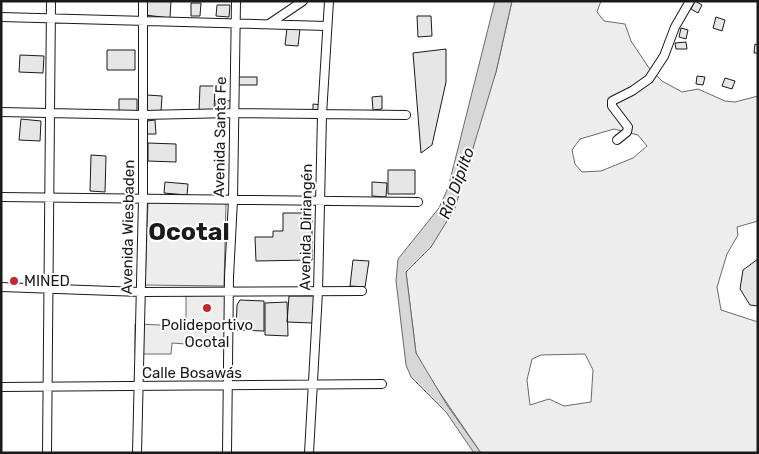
<svg xmlns="http://www.w3.org/2000/svg" width="759" height="454" font-family="Rubik,sans-serif">
  <rect width="100%" height="100%" fill="#fff"/>
  <path fill="#ededed" stroke="#6a6a6a" fill-rule="evenodd" d="M512,1H601L597,12L604,21L625,24L631,41L649,68L662,81L682,92L698,89L725,101L735,102L758,96V221L737,227L738,235L727,254L717,287L721,310L758,322V453H481L423,368L416,353L406,272L431,247L496,72ZM614,129L638,135L647,146L633,158L601,171L582,172L575,164L572,150L580,139ZM585,354L593,370L591,402L564,406L549,399L530,405L527,380L532,359L541,355Z
    M148,202L226,203L224,286L145,285Z
    M186,291H228L227,341H190V339L187,338L186,344L172,343L171,354H135V324L186,326Z"/>
  <path fill="#d7d7d7" stroke="#6a6a6a" d="M495,1H512L496,72L455,208L431,247L406,272L416,353L447,405L481,453H474L446,412L411,377L406,365L396,281L398,259L439,208L448,188Z"/>
  <path fill="#e6e6e6" stroke="#1a1a1a" d="M146,1H171L170,18L145,15Z
    M695,1L702,5L698,13L691,9Z
    M191,3H201L200,16H191Z
    M217,5H230L229,17L216,16Z
    M417,16H431L432,36L418,37Z
    M716,17L725,20L722,31L713,28Z
    M287,28L300,29L298,46L285,45Z
    M681,28L688,30L686,39L679,37Z
    M686,42L687,49H676L675,43Z
    M755,44L758,45V53H754Z
    M446,49V82L432,145L421,153L413,53Z
    M107,50H135V70H107Z
    M20,55L44,56L43,73L19,72Z
    M697,76L705,77L703,85L696,84Z
    M238,77H257V85H238Z
    M725,78L735,81L732,89L722,86Z
    M200,86H215L214,112L199,111Z
    M147,95L162,96L161,112L146,111Z
    M382,96V109L373,110L372,97Z
    M119,99H137V111H119Z
    M216,100L231,101L230,113L216,112Z
    M313,104L322,105L321,114H313Z
    M21,119L41,121L40,141L19,140Z
    M155,120L156,134H147V121Z
    M148,143L176,144V162L148,161Z
    M91,155L106,156L105,192L90,191Z
    M388,170H415V194H388Z
    M165,182L188,184L187,195L164,193Z
    M372,182L387,183L386,197L372,196Z
    M283,213H312V260L256,261L255,237H273V231H283Z
    M758,259V306L750,305L740,289L743,270Z
    M353,260L369,261L365,287L350,286Z
    M289,296H314L313,323L287,322Z
    M240,300L264,301V331L236,330L237,305Z
    M287,302L288,336L265,335V303Z"/>
  <g fill="none" stroke-linecap="round" stroke-linejoin="round">
    <g stroke="#1a1a1a" stroke-width="10">
      <path id="minor" d="M1,17L327,26
        M269,24L303,1
        M1,112L143,115L233,113L406,115
        M617,140L627,132L628,127L612,106V101L632,91L649,79L664,56L675,27L690,1
        M1,197L418,202
        M1,287L141,292L362,291
        M1,387L382,384
        M47,453L51,1
        M137,453L143,199V1
        M227,453L229,277L233,200L236,1
        M309,453L318,292L322,115L329,1"/>
    </g>
    <use href="#minor" stroke="#fff" stroke-width="8"/>
  </g>
  <g fill="#c62828" stroke="#fff" stroke-width="2">
    <circle cx="14" cy="281" r="5"/>
    <circle cx="207" cy="308" r="5"/>
  </g>
  <g text-anchor="middle" stroke-width="4" stroke-linejoin="round" paint-order="stroke">
    <g font-size="15" fill="#1a1a1a" stroke="#fff">
      <text transform="translate(220 137) rotate(-89)" y="5">Avenida Santa Fe</text>
      <text transform="translate(128 227) rotate(-89)" y="5">Avenida Wiesbaden</text>
      <text transform="translate(306 227) rotate(-89)" y="5">Avenida Diriangén</text>
      <text x="192" y="378">Calle Bosawás</text>
    </g>
    <g font-size="15" fill="#1a1a1a" stroke="#fff" text-anchor="start">
      <text x="24" y="286">MINED</text>
      <text x="207" y="330" text-anchor="middle">Polideportivo<tspan x="207" dy="17">Ocotal</tspan></text>
    </g>
    <g font-size="16" font-style="italic" fill="#1a1a1a" stroke="#fff">
      <text transform="translate(456 183) rotate(-70)" y="6">Río Dipilto</text>
    </g>
    <g font-size="25" font-weight="bold" fill="#1a1a1a" stroke="#fff">
      <text x="189" y="240">Ocotal</text>
    </g>
  </g>
  <rect width="759" height="454" fill="none" stroke="#1a1a1a" stroke-width="5"/>
</svg>
